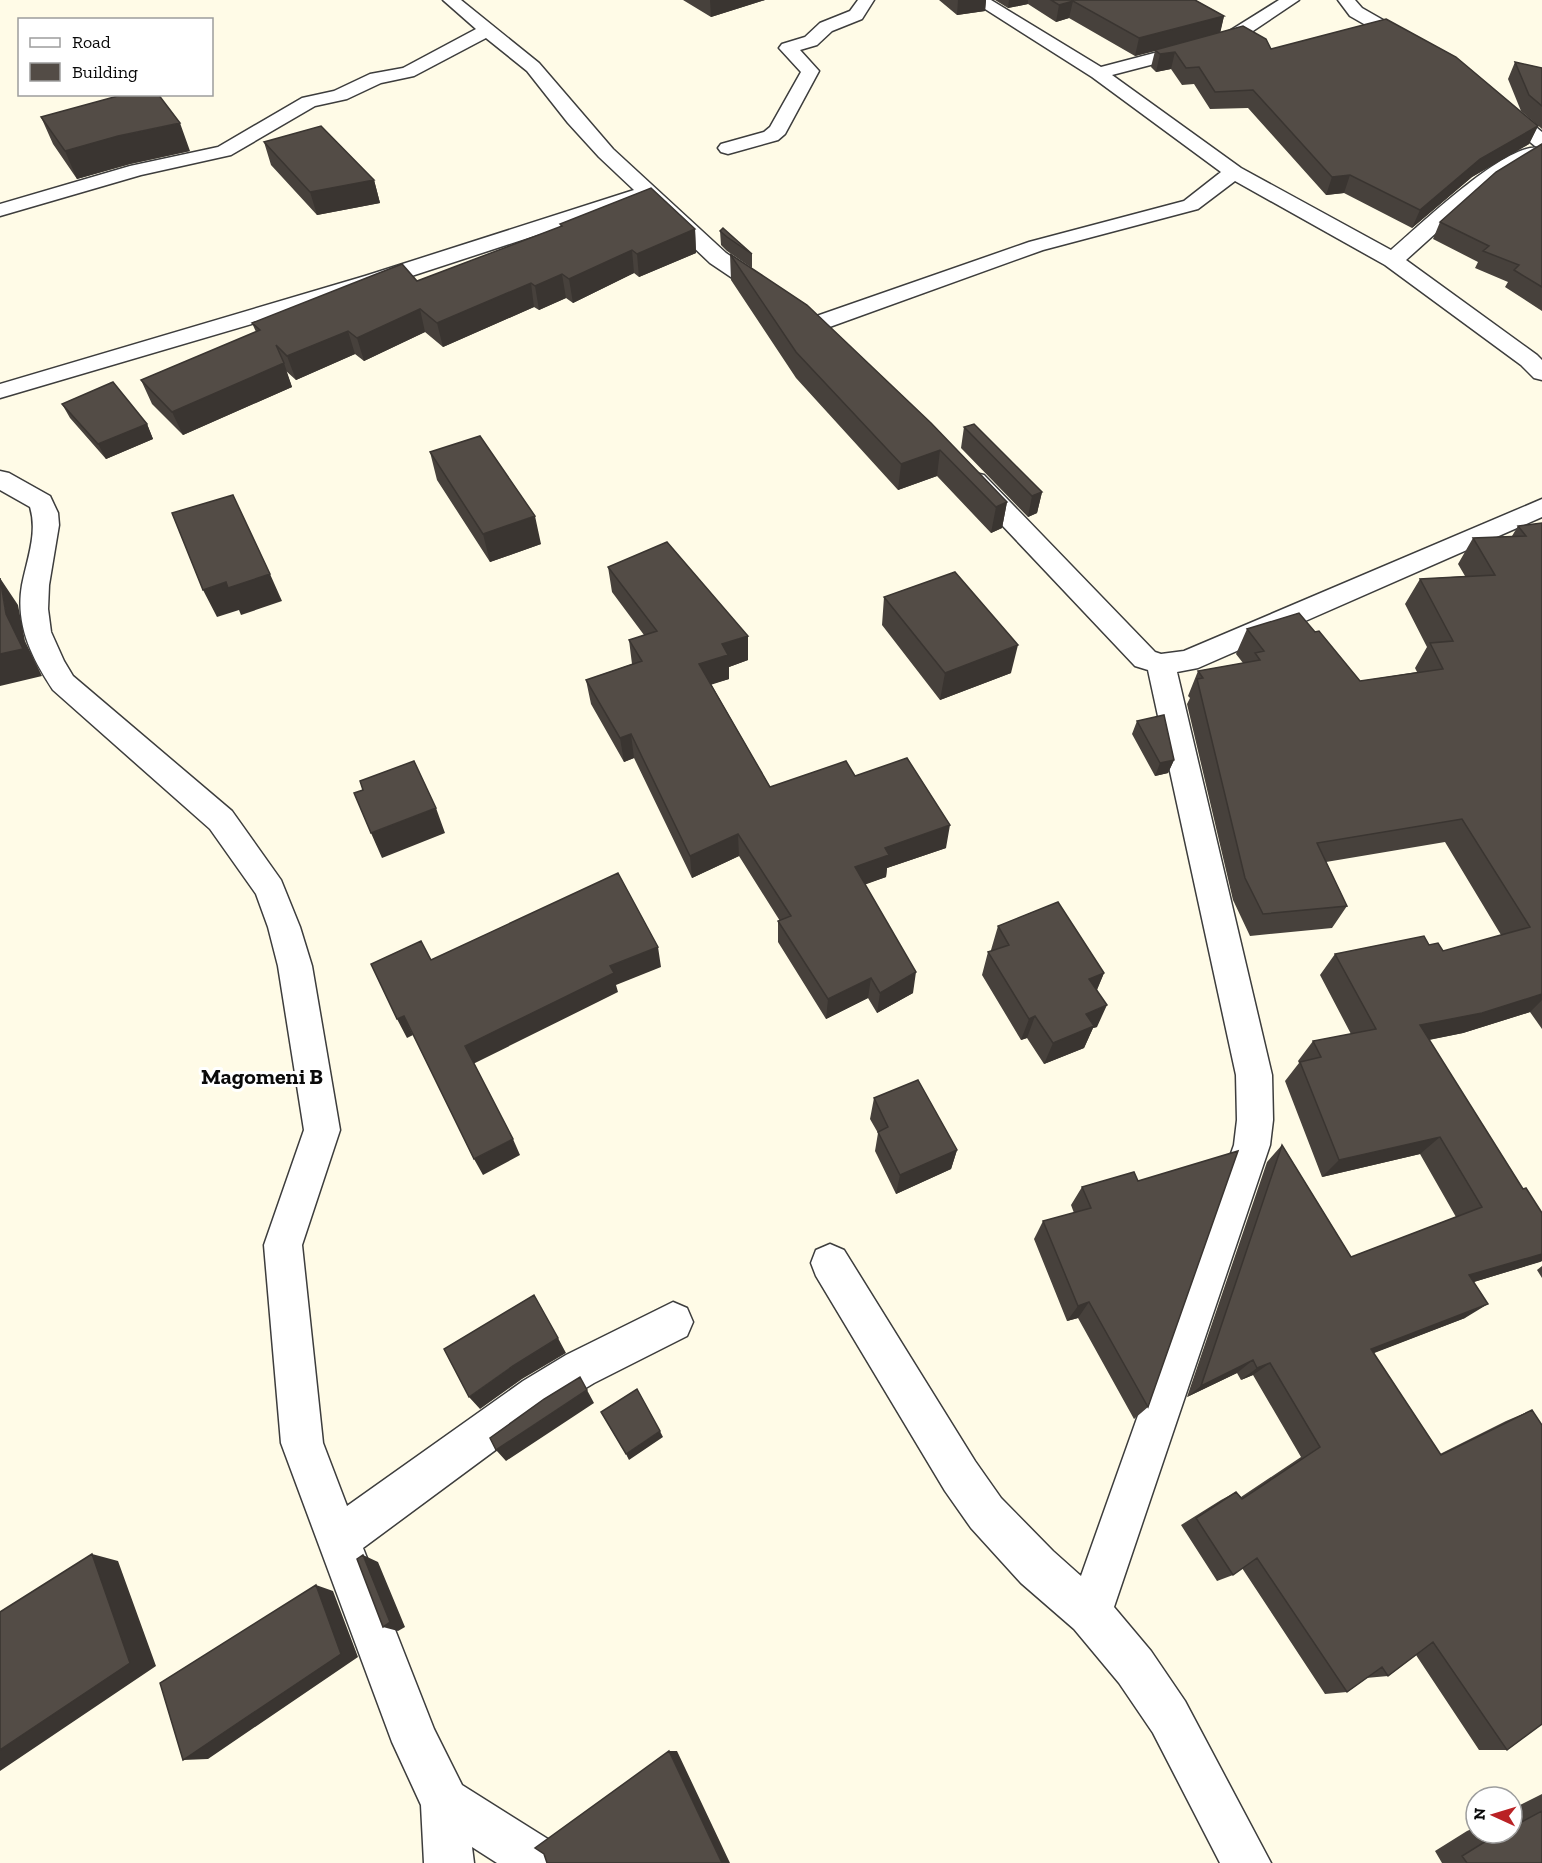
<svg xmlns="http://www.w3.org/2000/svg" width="1542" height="1863" font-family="'Zilla Slab',serif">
  <rect width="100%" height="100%" fill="#fffbe7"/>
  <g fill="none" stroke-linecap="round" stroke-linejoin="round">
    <g stroke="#3d3d3d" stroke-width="3">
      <path id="street" d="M443,0H461L539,63L613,149L726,253L775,286L778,291L775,296L767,298L759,296L710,263L644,200L381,286L0,398V384L365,276L634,190L599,157L568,123L527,71L486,38L414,76L381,83L347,99L315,106L231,155L141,175L0,216V204L130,166L218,147L302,98L334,91L370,74L403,68L476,29Z
        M858,0H874L862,19L832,31L817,45L800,50L819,71L785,134L778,140L728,154L721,152L718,148L721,144L764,132L770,127L801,72L779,48L782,44L805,37L820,23L850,11Z
        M971,0H991L1101,67L1223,35L1279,0H1299L1235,43L1112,75L1241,168L1391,250C1417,228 1508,140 1540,148L1542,151L1540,156L1487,187L1406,260L1537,355L1542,360V380L1534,378L1521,365L1385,265L1235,181L1198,209L1043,250L824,329L816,331L808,329L805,324L808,319L1029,242L1184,201L1221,172L1092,77Z
        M1338,0H1355L1362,8L1418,40L1421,44L1418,48H1406L1350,16Z
        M1499,101L1506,103L1542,132V148L1535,146L1492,111L1490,107L1492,103Z
        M0,471L9,473L50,496L58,513L59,525L49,585L48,609L51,632L64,661L73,676L232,811L281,880L300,927L312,966L340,1130L302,1245L323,1443L347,1506L523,1381L566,1355L673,1302L687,1308L693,1322L687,1336L594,1383L551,1409L363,1548L434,1729L462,1785L559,1846L567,1863H497L472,1847L474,1863H424L421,1805L392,1742L281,1443L264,1245L304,1130L278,966L268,927L256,894L210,829L53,690C32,658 15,625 22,585C27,559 38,533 30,507L0,490Z
        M975,473L984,475L1155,652L1161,654L1184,651L1542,499V517L1198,668L1177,672L1272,1075L1273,1120L1270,1145L1114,1607L1151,1651L1185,1701L1271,1863H1220L1153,1733L1119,1683L1074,1629L1021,1583L971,1528L945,1491L816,1276L811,1263L816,1250L830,1244L844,1250L975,1461L1001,1498L1053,1551L1081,1576L1234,1145L1237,1120L1236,1075L1148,670L1135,666L966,487L962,481L966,475Z"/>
    </g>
    <use href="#street" fill="#fff" fill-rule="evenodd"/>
  </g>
  <path fill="#47413c" d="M683,0H765L711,17Z
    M939,0H986L985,11L957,15Z
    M995,0H1195L1224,16L1220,32L1271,49L1538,126L1529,144L1472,177L1412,228L1344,193L1326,195L1248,108L1210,109L1194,84L1182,85L1171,69L1156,72L1151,67L1155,51L1135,56L1069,18L1056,22L1028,4L1008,8Z
    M1515,62L1542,68V129L1521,111L1508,79Z
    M41,117L190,151L130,164L77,179L53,144Z
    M264,142L374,180L380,203L317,215L271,165Z
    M1542,144V311L1505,287L1508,282L1475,268L1478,262L1433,239L1440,222Z
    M560,224L695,229L696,253L639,277L634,273L573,303L566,298L539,310L534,307L443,347L425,332L364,361L355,354L296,380L286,371L292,387L183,435L152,404L141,380L256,332L252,323L417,281L561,227Z
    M720,231L752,254V268L727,251L721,245Z
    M730,254L1007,502L1002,528L991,533L937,476L898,490L796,378L731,280Z
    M62,404L147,424L153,439L106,459L70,418Z
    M964,427L1042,492L1037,513L1028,517L961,448Z
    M430,452L541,544L490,562L437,480Z
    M1542,523V1029L1530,1012L1463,1033L1429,1040L1523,1189L1542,1213V1261L1474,1282L1465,1318L1373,1353L1440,1454L1506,1421L1532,1410L1507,1750H1479L1416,1655L1388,1676L1366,1678L1347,1692L1325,1694L1242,1568L1233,1575L1217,1581L1181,1525L1221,1500L1236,1492L1241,1497L1301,1457L1253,1375L1241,1380L1237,1373L1187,1397L1267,1162L1282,1145L1351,1257L1456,1217L1420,1154L1322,1177L1285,1081L1299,1063L1298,1061L1313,1041L1351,1034L1320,975L1335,954L1429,945L1443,951L1501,935L1445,842L1326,862L1347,906L1332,928L1250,936L1233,900L1187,704L1190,698L1188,696L1198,671L1243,663L1236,654L1247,629L1315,632L1360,681L1417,672L1415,668L1427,647L1405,604L1420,579L1465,576L1458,564L1473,538L1512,536L1518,526Z
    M608,567L748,660L729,667V679L711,684L770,787L855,776L946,848L887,868L886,877L865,884L913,993L877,1013L868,998L826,1019L778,942V921H780L739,856L692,878L634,758L624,762L591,704L586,680L632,664L629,640L644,635L612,592Z
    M884,597L1011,673L940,700L882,625Z
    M1137,721L1174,760L1168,773L1155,776L1132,734Z
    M998,926L1104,973L1097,990V1027L1093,1028L1084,1048L1044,1064L1027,1038L1021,1040L982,975L988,952L992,951L991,950Z
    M874,1098L957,1150L951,1169L896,1194L875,1151L878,1133L870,1119Z
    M1134,1172L1148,1407L1134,1419L1078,1318L1067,1321L1034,1239L1043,1221L1074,1213L1071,1205L1082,1187Z
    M1542,1266V1278L1537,1270Z
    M1542,1794V1863H1442L1435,1851L1467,1831L1476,1827V1833H1512V1809Z"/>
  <path fill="#3a3531" d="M710,0H765L711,17Z
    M958,0H986L985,11L957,15Z
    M1009,0H1028V4L1008,8Z
    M1073,1L1069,18L1056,22L1059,5Z
    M1224,16L1220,34L1135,56L1139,38Z
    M1175,52L1171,69L1156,72L1160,54Z
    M180,123L190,151L130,164L77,179L65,151L118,136Z
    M1538,126L1529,144L1472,177L1412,228L1420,210L1480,159Z
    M1350,175L1344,193L1326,195L1332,177Z
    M374,180L380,203L317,215L310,192Z
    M695,229L696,253L639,277L637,254Z
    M632,250L634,273L573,303L569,279Z
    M562,274L566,298L539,310L535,286Z
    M531,283L534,307L443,347L437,323Z
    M420,309L425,332L364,361L357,338Z
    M348,331L355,354L296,380L287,356Z
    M284,363L292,387L183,435L172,412Z
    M147,424L153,439L106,459L98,444Z
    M940,450L937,476L898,490L901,464Z
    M1042,492L1037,513L1028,517L1032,496Z
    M1007,502L1002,528L991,533L996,507Z
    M535,516L541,544L490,562L483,534Z
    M270,574L282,601L241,615L239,610L217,617L203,590L226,582Z
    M0,578L18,605L25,641L42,676L0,686V654L6,614Z
    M748,636V660L729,667V679L701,688L699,664L722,644Z
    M1018,645L1011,673L940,700L945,673Z
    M631,734L634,758L624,762L620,738Z
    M1174,760L1168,773L1155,776L1160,763Z
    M436,808L445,833L382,858L371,833Z
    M950,825L946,848L887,868L886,877L853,889L855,867L885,848Z
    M738,834L739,856L692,878L690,856Z
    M658,947L661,967L616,985L618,992L473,1064L465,1046L610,966Z
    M916,972L913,993L877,1013L880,993Z
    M1104,973L1094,996L1089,979Z
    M871,978L868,998L826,1019L828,999Z
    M1542,994V1000L1530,1012L1463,1033L1402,1045L1420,1025Z
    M1107,1005L1097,1027L1093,1028L1084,1048L1044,1064L1053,1043L1086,1014Z
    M404,1016L413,1035L407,1038L397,1019Z
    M1035,1016L1027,1038L1021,1040L1029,1019Z
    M1440,1137L1420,1154L1322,1177L1339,1160Z
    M513,1139L520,1155L483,1175L474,1159Z
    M957,1150L951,1169L896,1194L900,1175Z
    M1542,1254V1261L1540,1262L1447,1290L1469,1275Z
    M1089,1302L1078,1318L1067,1321L1078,1306Z
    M1488,1304L1465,1318L1351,1362L1371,1349Z
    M558,1338L566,1353L522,1379L480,1409L469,1397L513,1366Z
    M1253,1360L1237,1373L1187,1397L1201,1386Z
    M1270,1363L1253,1375L1241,1380L1257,1368Z
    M587,1390L594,1403L506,1461L496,1450Z
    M660,1431L663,1437L629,1460L626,1454Z
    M92,1554L118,1561L156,1666L0,1771V1750Z
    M363,1555L378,1562L405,1627L398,1631L383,1627Z
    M316,1585L333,1591L358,1657L208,1759L183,1760Z
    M669,1751H677L730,1863H722Z"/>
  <path fill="#534c46" stroke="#3a3531" stroke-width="1.5" d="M1051,0H1195L1224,16L1139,38L1073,1L1059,5Z
    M1386,19L1456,57L1538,126L1480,159L1420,210L1350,175L1332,177L1253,90L1215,92L1199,67L1186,68L1175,52L1160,54L1155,50L1243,26L1266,39L1271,49Z
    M1515,62L1542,68V106L1529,95Z
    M125,94H158L180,123L118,136L65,151L41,117Z
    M321,126L374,180L310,192L264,142Z
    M1542,144V287L1514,270L1519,265L1483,251L1489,246L1440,222L1496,172Z
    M651,188L695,229L637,254L632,250L569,279L562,274L535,286L531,283L437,323L420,309L357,338L348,331L287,356L276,345L284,363L172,412L141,380L260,330L252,323L402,264L417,281L562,226L560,224Z
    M723,228L752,254L727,237L720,231Z
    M730,254L807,305L931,423L1007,502L996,507L940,450L901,464L796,352Z
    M113,382L147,424L98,444L62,404Z
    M974,424L1042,492L1032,496L964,427Z
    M480,436L535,516L483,534L430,452Z
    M233,495L270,574L228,588L226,582L203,590L172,513Z
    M1542,523V994L1482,1013L1420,1025L1523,1189L1526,1188L1542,1213V1254L1469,1275L1488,1304L1371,1349L1441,1455L1532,1410L1542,1425V1724L1507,1750L1433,1642L1388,1676L1382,1667L1347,1692L1257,1558L1233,1575L1196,1518L1236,1492L1242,1499L1320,1447L1270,1363L1257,1368L1253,1360L1201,1386L1282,1145L1351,1257L1482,1207L1440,1137L1339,1160L1300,1062L1321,1057L1313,1041L1376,1029L1335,954L1424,936L1429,945L1438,943L1443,951L1530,927L1462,819L1317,843L1347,906L1263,914L1245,878L1197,679L1203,678L1198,671L1260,660L1255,653L1264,651L1247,629L1299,613L1315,632L1319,631L1360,681L1443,669L1430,643L1453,641L1420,579L1495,575L1473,538L1526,536L1518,526Z
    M667,542L748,636L722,644L728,655L699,664L770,787L846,761L855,776L907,758L950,825L885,848L889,855L855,867L916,972L880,993L871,978L828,999L778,921L791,916L738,834L690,856L631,734L620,738L586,680L642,661L629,640L657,631L608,567Z
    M955,572L1018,645L945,673L884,597Z
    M0,578L6,614L23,649L0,654Z
    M1164,715L1174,760L1160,763L1137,721Z
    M414,761L436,808L371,833L354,793L363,790L360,781Z
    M618,873L658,947L610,966L614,973L465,1046L513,1139L474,1159L404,1016L397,1019L371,964L421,941L431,960Z
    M1058,902L1104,973L1089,979L1107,1005L1086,1014L1094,1026L1053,1043L1035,1016L1029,1019L988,952L1009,945L998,926Z
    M918,1080L957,1150L900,1175L878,1132L888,1127L874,1098Z
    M1238,1151L1148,1407L1089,1302L1078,1306L1043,1221L1091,1208L1082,1187L1134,1172L1138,1181Z
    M534,1295L558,1338L513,1366L469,1397L444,1349Z
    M580,1377L587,1390L496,1450L490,1438L544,1399Z
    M637,1389L660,1431L626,1454L601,1412Z
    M92,1554L130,1663L0,1750V1612Z
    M363,1555L390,1622L383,1627L357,1559Z
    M316,1585L341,1654L183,1760L160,1683Z
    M669,1751L722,1863H547L544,1854L535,1848Z
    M1542,1811V1863H1467L1462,1856L1499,1833H1512V1827Z"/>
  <g text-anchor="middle" stroke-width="6" stroke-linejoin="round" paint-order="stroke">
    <g font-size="22" font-weight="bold" fill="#0a0a0a" stroke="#fff">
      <text x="262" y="1084">Magomeni B</text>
    </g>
  </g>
  <rect x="18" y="18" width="195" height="78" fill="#ffffff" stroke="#9d9d9d" stroke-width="1.5"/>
  <rect x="30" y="38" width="30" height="9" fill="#ffffff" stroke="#9d9d9d" stroke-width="1.5"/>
  <text x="72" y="48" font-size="18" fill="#0a0a0a">Road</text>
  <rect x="30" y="63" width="30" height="18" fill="#534c46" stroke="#9d9d9d" stroke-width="1.5"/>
  <text x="72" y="78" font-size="18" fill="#0a0a0a">Building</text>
  <g transform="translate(1494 1815) rotate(274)"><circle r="28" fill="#ffffff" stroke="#9d9d9d" stroke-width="1.5"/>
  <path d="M0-4.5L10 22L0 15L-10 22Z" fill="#ba2225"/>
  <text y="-9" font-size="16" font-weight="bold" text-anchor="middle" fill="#0a0a0a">N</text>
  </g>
</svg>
